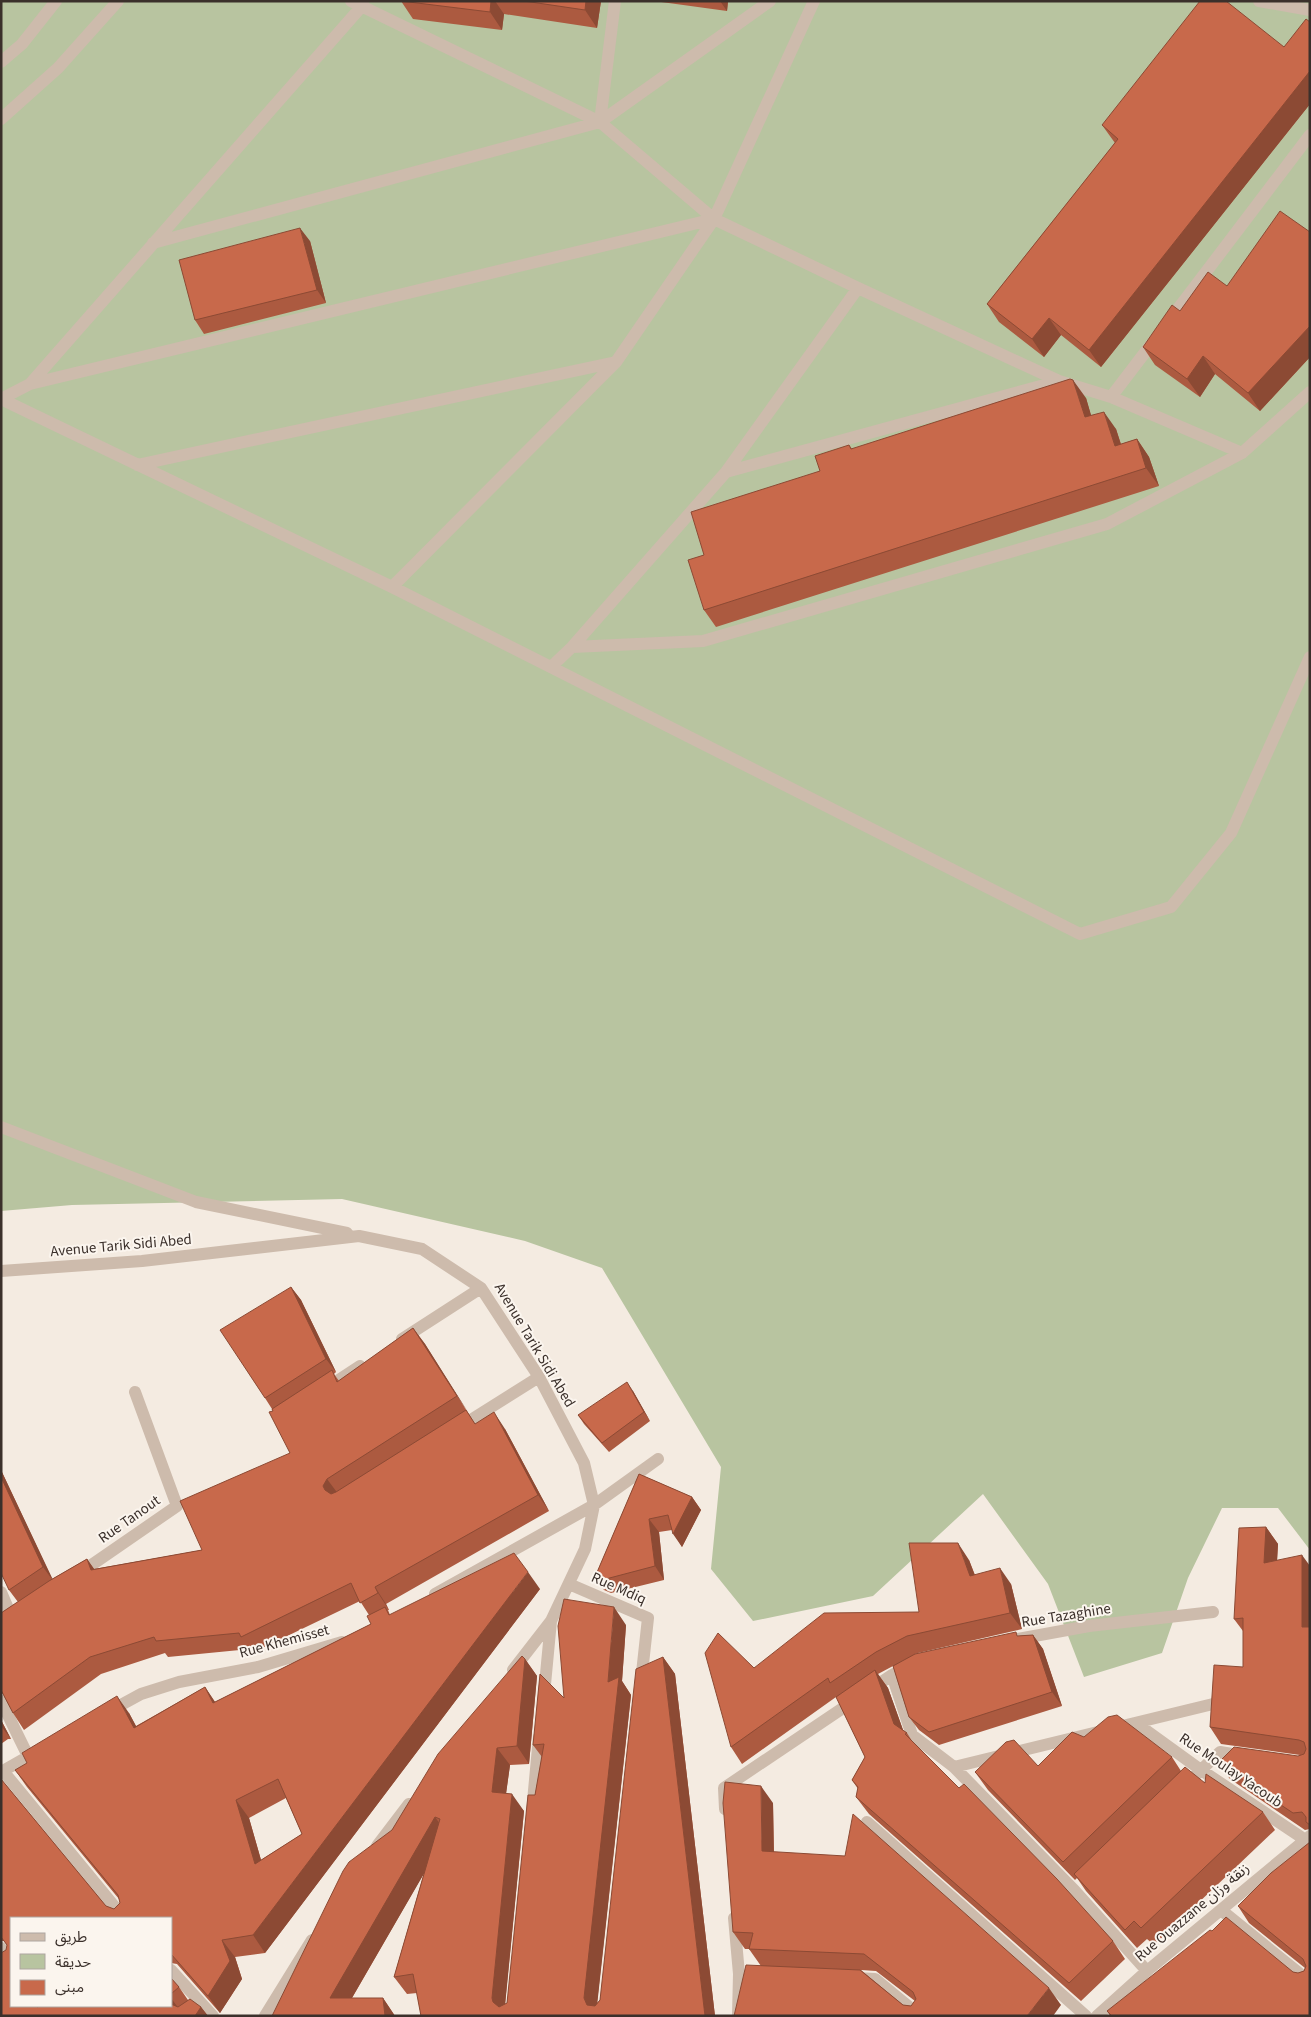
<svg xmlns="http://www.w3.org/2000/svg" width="1311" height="2017" font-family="'Source Sans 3','Noto Sans Arabic',sans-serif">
  <rect width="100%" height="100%" fill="#f4ebe1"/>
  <path fill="#b8c4a0" d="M1,1H1310V1550L1278,1508H1222L1188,1578L1162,1653L1084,1677L1048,1584L983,1494L873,1596L753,1621L711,1569L721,1467L602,1268L525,1241L342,1199L72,1205L1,1211Z"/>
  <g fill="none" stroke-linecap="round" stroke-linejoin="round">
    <path stroke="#cdbbac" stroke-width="12" d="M351,1L600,122L714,219L858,288L1059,381L1111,397L1242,453
      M1259,1L1310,10
      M1,62L22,44L56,1
      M1,119L58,68L118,1
      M600,122L615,1
      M153,243L600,122L770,1
      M1168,322L1310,135
      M30,384L714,219
      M1111,397L1156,338
      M1,399L392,587L1080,934L1171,907L1231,833L1310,657
      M1,399L30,384L362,6L363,1
      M137,465L616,362
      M726,472L1059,381
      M392,587L616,362L714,219L814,1
      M572,647L703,641L1107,524L1242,453L1310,392
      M551,667L572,647L726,472L858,288
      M1,1127L196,1202L347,1233
      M1,1271L142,1261L359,1236L422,1249L481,1288L539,1377L584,1463L594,1505L585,1549L551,1621L513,1670
      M402,1339L481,1288
      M325,1389L360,1366
      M458,1428L539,1377
      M77,1575L177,1506L135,1392
      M569,1584L648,1618L641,1682
      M1,1592L13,1620
      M435,1594L594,1505L658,1459
      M1018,1639L1089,1626L1213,1612
      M892,1675L912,1735L954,1767L1075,1891L1147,1971
      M544,1695L551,1621
      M1,1701L28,1756
      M108,1712L141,1694L179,1682L258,1667L342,1642
      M1136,1723L1201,1770L1310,1843
      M954,1767L1213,1704
      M3,1771L124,1918
      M1,1772L38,1751
      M1183,1787L1220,1752L1244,1756
      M725,1809L724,1788L892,1675L909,1666
      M532,1812L539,1737
      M867,1822L1086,2016
      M377,1846L409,1804
      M1221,1910L1310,1982
      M734,1918L739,1974L738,2016
      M1,1948L11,1963
      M171,1970L213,2016
      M856,1978L875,1979L920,2016
      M265,2016L312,1940
      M1097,2016L1147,1971L1310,1836"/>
  </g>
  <path fill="#ac5a40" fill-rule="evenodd" d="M401,1H601L597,28L504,14L502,30L413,19Z
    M654,1H728L727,11Z
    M1310,22V104L1101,367L1061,335L1044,357L999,322L987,304L1115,143L1102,125L1284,47Z
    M1310,232V357L1260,411L1215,374L1200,397L1155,365L1143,347L1180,311L1227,286Z
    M310,241L326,303L204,334L195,320Z
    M1086,398L1091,416L1116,429L1121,444L1137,439L1149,457L1159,486L716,627L704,610V555L820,471L849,445L852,449Z
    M291,1287L301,1300L336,1372L334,1374L339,1381L413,1328L425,1344L475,1424L505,1429L549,1511L386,1604L389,1610H388L390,1615L540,1589L265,1953L235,1957L242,1979L220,2013L177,1964L171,1963V1918H11V2006L38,2007L171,2006V1978L179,1987L188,2000L201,2007L208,2016H1L7,1945L4,1941H1V1779L106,1906L114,1909L120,1903L119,1899L27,1787L15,1770L129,1713L136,1726L205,1687L215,1702L371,1624L369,1615L360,1601L252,1653L250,1649L168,1657L165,1653L101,1674L24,1730L13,1713L3,1694L1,1693V1613L18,1602L9,1590L1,1470L52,1579L87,1559L94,1569L202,1550L290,1453L272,1409L265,1398ZM286,1798L302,1834L261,1860L249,1818Z
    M633,1391L650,1421L609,1452L584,1424L578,1415Z
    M639,1474L692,1497L701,1510L682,1547L672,1530L659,1532L664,1580L611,1593L604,1590L595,1577Z
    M1266,1527L1278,1544L1277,1560L1310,1566V1829L1305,1830L1230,1779L1218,1763L1298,1756L1300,1755L1221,1744L1210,1727L1243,1667V1631L1234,1619Z
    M969,1560L975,1575L1011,1584L1022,1629L918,1653L915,1654L1019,1636L1033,1635L1043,1649L1062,1706L939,1745L919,1730L909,1717L893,1666L878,1674L888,1688L903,1730L907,1733L914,1744L1113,1941L1125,1959L1081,2001L869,1814L856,1797L858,1789L852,1780L865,1757L836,1697L742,1764L731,1747L754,1668L919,1612Z
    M626,1625L622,1681L631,1695L597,2003L600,2000L663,1657L675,1674L715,2016H421L417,1993L407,1994L394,1977L424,1873L352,1998H383L395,2016H272L392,1830L525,1659L537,1676L529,1764L510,1765L506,1793L524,1811L505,2004L507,2003L535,1795L542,1757L533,1745L564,1698Z
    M1,1720L11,1739H8L1,1744Z
    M1084,1737L1172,1757L1181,1771L1263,1812L1275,1830L1154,1945L1147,1939L1137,1948L1086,1891L1077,1878L1075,1880L988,1790L975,1772L1038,1766Z
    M773,1803L774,1852L1061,2005L734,2016L761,1966L749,1949H745L733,1932ZM861,1970L876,1971L915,2001L911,2006L903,2005Z
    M1310,1842V2016H1110L1107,2011L1293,1972L1298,1973L1304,1971L1305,1968L1249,1923L1238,1906Z"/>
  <path fill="#8c4a34" d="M491,1H495L504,14L502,30L490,12Z
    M586,1H601L597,28L585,10Z
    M720,1H728L727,11Z
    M1310,71V104L1101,367L1089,350Z
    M300,228L310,241L326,303L317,290Z
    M1049,318L1061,335L1044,357L1032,339Z
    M1310,326V357L1260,411L1248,393Z
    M1203,356L1215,374L1200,397L1187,379Z
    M1073,380L1086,398L1097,435L1085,417Z
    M1104,412L1116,429L1127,464L1115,446Z
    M1137,439L1149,457L1159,486L1146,468Z
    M291,1287L301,1300L336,1372L326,1359Z
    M413,1328L425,1344L468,1412L457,1396Z
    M627,1382L633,1391L650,1421L644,1412Z
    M494,1412L505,1429L549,1511L538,1495Z
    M1,1470L54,1582L43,1567L1,1477Z
    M327,1479L339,1495L336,1507L325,1490L323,1486Z
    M692,1497L701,1510L682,1547L673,1534Z
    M649,1519L659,1532L664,1580L655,1566Z
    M1266,1527L1278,1544L1276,1580L1264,1563Z
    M958,1543L969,1560L981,1592L970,1576Z
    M1302,1555L1310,1566V1639L1302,1627Z
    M87,1559L99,1576L91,1570Z
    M1000,1568L1011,1584L1022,1629L1010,1613Z
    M528,1572L540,1589L265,1953L253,1935Z
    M375,1587L386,1604L389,1610L378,1593Z
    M614,1607L626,1625L622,1681L631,1695L596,2015L587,2005L584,1998Z
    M1033,1635L1043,1649L1062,1706L1052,1692Z
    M663,1657L675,1674L715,2016H705Z
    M525,1659L537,1676L529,1764L517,1746Z
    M875,1670L888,1688L907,1741L894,1724Z
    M205,1687L217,1705L213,1703Z
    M117,1696L129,1713L146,1745L134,1728Z
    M1,1720L11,1739L1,1726Z
    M497,1748L510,1765L504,1809L492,1792Z
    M761,1786L773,1803L774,1868L762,1851Z
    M512,1794L524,1811L504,2016L493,2002L492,1998Z
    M236,1800L249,1818L267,1881L255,1864Z
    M435,1817L447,1834L342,2015L330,1998Z
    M222,1940L235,1957L242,1979L220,2013L208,1996Z
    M1049,1988L1061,2005L1053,2016H1027Z
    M171,1998L182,2013L171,2005Z
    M383,1998L395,2016H385Z
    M201,2007L208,2016H195Z"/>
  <path fill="#c8694b" stroke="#8c4a34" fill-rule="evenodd" d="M401,1H491L490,12Z
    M524,1H586L585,10Z
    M1200,1H1226L1284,47L1306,19L1310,22V71L1089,350L1049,318L1032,339L987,304L1118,139L1102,125Z
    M1280,211L1310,232V326L1248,393L1203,356L1187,379L1143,347L1172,305L1180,311L1208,272L1227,286Z
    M300,228L317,290L195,320L179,260Z
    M1070,379L1073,380L1085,417L1104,412L1115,446L1137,439L1146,468L704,610L688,560L704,555L691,512L820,471L815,456L849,445L851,449Z
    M291,1287L326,1359L265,1398L220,1330Z
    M413,1328L457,1396L327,1479L323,1486L325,1490L331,1494L336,1492L466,1410L475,1424L494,1412L538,1495L375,1587L378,1593L360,1603L351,1583L241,1637L239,1633L156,1641L154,1637L90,1657L13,1713L1,1690V1613L49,1581L87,1559L91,1570L202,1550L180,1501L290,1453L269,1412L273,1411L272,1409L332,1370L337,1382Z
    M627,1382L644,1412L602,1443L578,1415Z
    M639,1474L692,1497L673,1534L668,1515L649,1519L655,1566L602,1580L595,1577Z
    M1,1477L43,1567L9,1590L1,1573Z
    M1266,1527L1264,1563L1302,1555V1627H1310V1825L1306,1822V1817L1302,1812L1293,1813L1218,1763L1234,1747L1298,1756L1304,1754L1306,1749L1304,1742L1299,1740L1210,1727L1214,1665L1243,1667V1618L1234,1619L1239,1528Z
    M909,1543H958L970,1576L1000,1568L1010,1613L907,1636L876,1652L830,1683L828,1678L731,1747L705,1653L718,1633L754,1668L824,1613L919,1612Z
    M514,1553L528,1572L253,1935L222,1940L230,1961L208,1996L171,1954V1918H11V2006H36L38,2007L39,2006H171V2004L178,2007L190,1999L201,2007L195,2016H1V1953L6,1950L7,1945L1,1937V1779L106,1906L114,1909L120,1903L118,1895L15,1770L27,1763L22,1753L117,1696L134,1728L205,1687L213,1703L371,1624L367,1616L385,1607L389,1615ZM278,1779L302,1834L255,1864L236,1800Z
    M564,1599L614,1607L608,1682L619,1677L584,1998L587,2005L595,2006L600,2000L636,1669L663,1657L705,2016H421L413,1974L394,1977L440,1819L435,1817L330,1998H383L385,2016H272L343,1871L349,1862L392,1830L438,1754L522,1656L525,1659L517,1746L497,1748L492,1792L512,1794L492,1998L493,2002L499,2007L507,2003L528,1795H535L544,1744L533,1745L540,1674L564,1698L558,1626Z
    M1016,1632L1017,1636L1033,1635L1052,1692L929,1732L909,1717L893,1666L915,1654Z
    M875,1670L894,1724L907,1733L905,1734L959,1788L964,1784L1057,1879L1113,1941L1069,1983L856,1797L858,1787L852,1780L865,1757L836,1697Z
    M1117,1715L1172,1757L1063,1862L975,1772L1006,1742L1014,1740L1038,1766L1072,1732L1084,1737L1108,1717Z
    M1185,1767L1205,1783L1206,1774L1263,1812L1141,1928L1134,1921L1125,1930L1074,1874Z
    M725,1782L761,1786L762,1851L845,1856L853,1814L1049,1988L1027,2016H734L746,1965L860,1970L903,2005L911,2006L916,1999L913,1992L864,1954L749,1949L753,1933L733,1932L723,1803Z
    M1310,1842V2016H1112L1107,2011L1210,1930L1212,1931L1226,1917L1293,1972L1298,1973L1304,1971L1306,1966L1303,1959L1238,1906L1271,1873Z
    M171,1978L179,1987L171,1994Z"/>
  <g text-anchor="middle" stroke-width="4" stroke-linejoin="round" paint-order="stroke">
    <g font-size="15" fill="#3b302b" stroke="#fbf5ee">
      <text transform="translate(121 1245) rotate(-5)" y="5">Avenue Tarik Sidi Abed</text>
      <text transform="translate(535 1345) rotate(59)" y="5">Avenue Tarik Sidi Abed</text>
      <text transform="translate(129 1519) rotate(-35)" y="5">Rue Tanout</text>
      <text transform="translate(619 1588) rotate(24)" y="5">Rue Mdiq</text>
      <text transform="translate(1066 1615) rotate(-9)" y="5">Rue Tazaghine</text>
      <text transform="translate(284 1641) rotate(-15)" y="5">Rue Khemisset</text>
      <text transform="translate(1231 1770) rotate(34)" y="5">Rue Moulay Yacoub</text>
      <text transform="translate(1192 1912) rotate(-40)" y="5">Rue Ouazzane زنقة وزان</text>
    </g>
  </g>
  <rect width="1311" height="2017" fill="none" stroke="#3b302b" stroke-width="5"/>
  <rect x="10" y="1917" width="162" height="90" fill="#fbf5ee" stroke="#aea6a0"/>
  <rect x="20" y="1933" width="25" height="8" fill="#cdbbac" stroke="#aea6a0"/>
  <text x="55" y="1942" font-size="15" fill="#3b302b">طريق</text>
  <rect x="20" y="1954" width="25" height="15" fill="#b8c4a0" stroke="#aea6a0"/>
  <text x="55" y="1967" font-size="15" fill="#3b302b">حديقة</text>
  <rect x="20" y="1980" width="25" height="15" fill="#c8694b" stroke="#aea6a0"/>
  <text x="55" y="1992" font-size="15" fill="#3b302b">مبنى</text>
</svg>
